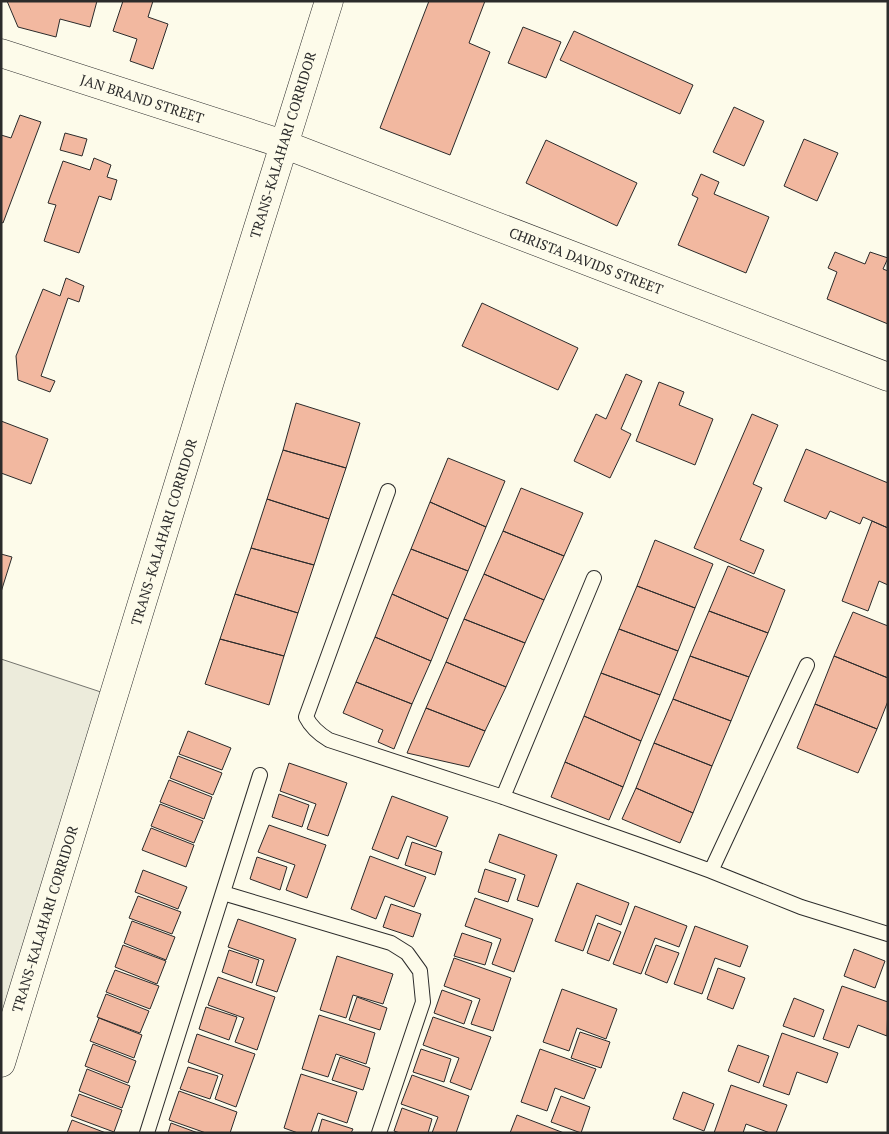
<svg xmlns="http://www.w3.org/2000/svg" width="889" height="1134" font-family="'PT Serif',serif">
	<rect width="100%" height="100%" fill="#fdfbea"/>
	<path fill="#ecebdb" stroke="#74746e" d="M1,659l112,37 -112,342z"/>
	<path fill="#f2b8a0" stroke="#2b2b2b" d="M7,1h90l-7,26 -30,-8 -4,18 -38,-10z
		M123,1h30l-5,16 20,7 -15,45 -23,-8 7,-22 -24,-8z
		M429,1h56l-16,42 21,9 -40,103 -70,-27z
		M523,27l38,15 -15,36 -38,-15z
		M574,31l119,54 -13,29 -120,-54z
		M734,107l30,14 -20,45 -31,-14z
		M20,115l21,7 -38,101 -2,-1v-87l10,3z
		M65,133l22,6 -5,17 -22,-6z
		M804,139l34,14 -21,48 -33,-15z
		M546,140l91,43 -20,43 -91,-43z
		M94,158l17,7 -4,12 10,3 -6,20 -12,-4 -20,57 -35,-12 12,-36 -8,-2 15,-42 27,9z
		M701,174l18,8 -5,12 55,23 -23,56 -68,-28 20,-47 -6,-3z
		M835,252l30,12 5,-12 18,6 -5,11 5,2v53l-61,-25 10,-27 -9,-4z
		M66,278l18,8 -5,16 -11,-4 -27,78 14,5 -5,11 -32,-12 -2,-24 27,-67 17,7z
		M482,303l96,45 -20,42 -96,-44z
		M626,374l16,7 -21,48 10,5 -21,44 -36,-17 22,-47 10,5z
		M659,382l25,10 -5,13 34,14 -18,46 -59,-24z
		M296,403l64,20 -14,45 -63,-18z
		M752,414l26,11 -25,59 9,4 -22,52 24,10 -10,24 -60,-26z
		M1,421l47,18 -17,45 -30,-11z
		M806,449l82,34v45l-25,-11 -3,7 -30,-13 -4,8 -42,-18z
		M283,450l63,18 -17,51 -62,-20z
		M448,458l57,23 -19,46 -56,-25z
		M521,488l62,25 -19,43 -61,-25z
		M267,499l62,20 -15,46 -63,-17z
		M430,502l56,25 -18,44 -57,-22z
		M872,521l16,7v57l-9,-4 -11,30 -26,-10z
		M503,531l61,25 -20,44 -60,-26z
		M655,540l58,24 -18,44 -58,-22z
		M251,548l63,17 -16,48 -63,-19z
		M411,549l57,22 -20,48 -56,-25z
		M1,554l11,3 -11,35z
		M728,566l57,24 -17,43 -59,-22z
		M484,574l60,26 -19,43 -61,-24z
		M637,586l58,22 -17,43 -59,-22z
		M235,594l63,19 -14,43 -64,-17z
		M392,594l56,25 -17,42 -56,-24z
		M709,611l59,22 -19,44 -59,-21z
		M853,612l35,14v52l-54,-22z
		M464,619l61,24 -19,44 -60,-25z
		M619,629l59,22 -18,44 -59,-22z
		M375,637l56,24 -19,43 -56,-22z
		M220,639l64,17 -15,49 -64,-21z
		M690,656l59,21 -18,44 -58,-22z
		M834,656l54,22v23l-11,28 -62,-25z
		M446,662l60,25 -21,44 -59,-23z
		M601,673l59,22 -19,46 -57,-25z
		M356,682l56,22 -18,45 -16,-7 5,-12 -40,-17z
		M673,699l58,22 -19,45 -58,-23z
		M815,704l62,25 -19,44 -61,-25z
		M426,708l59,23 -16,36 -62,-14z
		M584,716l57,25 -18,46 -58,-25z
		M188,731l43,17 -9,22 -43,-16z
		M654,743l58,23 -19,47 -57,-25z
		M178,756l44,17 -9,22 -43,-17z
		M565,762l58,25 -14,33 -58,-23z
		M289,763l58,20 -19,53 -21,-7 9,-25 -36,-13z
		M169,780l43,17 -8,22 -44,-17z
		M636,788l57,25 -13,30 -58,-24z
		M279,794l30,11 -7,22 -30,-10z
		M392,796l56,21 -12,30 -29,-11 -9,23 -26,-10z
		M160,804l43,17 -9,22 -43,-17z
		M269,825l57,20 -19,53 -21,-8 9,-25 -37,-13z
		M151,828l43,17 -8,22 -44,-17z
		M499,834l58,21 -19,52 -21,-7 8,-25 -36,-13z
		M412,842l30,10 -7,23 -30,-10z
		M370,856l56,21 -12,30 -29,-11 -9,23 -25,-10z
		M257,857l30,10 -7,23 -30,-11z
		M485,869l31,10 -8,23 -30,-10z
		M143,870l44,17 -9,22 -43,-17z
		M577,883l52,20 -8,22 -25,-10 -13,36 -28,-10z
		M138,896l43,16 -9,22 -43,-16z
		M475,898l58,21 -19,53 -22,-8 9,-25 -36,-13z
		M391,904l30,10 -8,23 -30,-10z
		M635,906l52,20 -8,21 -24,-9 -14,36 -28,-10z
		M238,919l58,20 -19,53 -21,-7 8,-25 -36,-13z
		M132,921l43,16 -9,23 -42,-17z
		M598,923l23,9 -12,29 -22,-8z
		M695,926l53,20 -8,21 -25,-9 -13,36 -28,-10z
		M462,933l30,10 -7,22 -31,-9z
		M123,945l43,16 -9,23 -42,-17z
		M656,945l23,8 -12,30 -22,-9z
		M854,949l31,12 -10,27 -31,-12z
		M229,950l30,10 -7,23 -30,-11z
		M337,956l56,18 -10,30 -30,-9 -7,23 -26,-8z
		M454,958l57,20 -18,53 -22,-7 9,-25 -36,-13z
		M718,968l27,10 -12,31 -26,-10z
		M115,970l44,16 -9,23 -44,-17z
		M218,977l57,20 -18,53 -22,-8 9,-24 -36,-13z
		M842,986l46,16 -1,34 -29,-11 -9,23 -26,-9z
		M562,989l55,20 -11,30 -29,-11 -8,23 -26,-9z
		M442,990l30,11 -8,23 -30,-11z
		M106,994l43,17 -9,22 -43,-16z
		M357,997l30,11 -7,22 -31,-10z
		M794,998l30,12 -10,27 -31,-11z
		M206,1007l31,10 -8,23 -30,-11z
		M319,1015l56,18 -9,31 -30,-10 -8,23 -26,-8z
		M433,1017l58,20 -20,53 -21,-8 9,-24 -36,-13z
		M99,1018l43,17 -8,23 -44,-17z
		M580,1032l30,10 -9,26 -30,-10z
		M782,1033l56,20 -11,30 -30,-11 -8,23 -26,-9z
		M197,1034l58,20 -19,53 -21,-8 8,-24 -35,-13z
		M93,1044l43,17 -8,22 -43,-17z
		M738,1045l31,11 -10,27 -31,-12z
		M421,1049l30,10 -7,23 -31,-10z
		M540,1049l56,20 -12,30 -29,-11 -8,23 -26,-9z
		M340,1057l30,11 -7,22 -31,-10z
		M188,1067l30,9 -8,23 -30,-10z
		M87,1069l43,17 -8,22 -43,-17z
		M301,1074l56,18 -10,31 -29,-10 -7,20h-13l-14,-5z
		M412,1075l57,21 -13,37h-24l6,-16 -37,-13z
		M731,1085l56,20 -11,28h-6l-24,-9 -3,9h-29z
		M179,1091l58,21 -7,21h-24l-37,-13z
		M683,1092l31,12 -10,27 -31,-12z
		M79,1094l43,16 -8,22 -43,-16z
		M561,1096l29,11 -9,26 -30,-11z
		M402,1108l30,11 -4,14h-28l-6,-2z
		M517,1115l47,18h-54z
		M322,1119l31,10 -2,4h-33z
		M72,1120l34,13h-39z
		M171,1123l27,10h-30z"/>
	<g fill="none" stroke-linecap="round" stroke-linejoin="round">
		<defs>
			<path id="lane" d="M388,491l-82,226c5,10 13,17 23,23l174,57 142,50 66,24 90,36 87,27
				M503,797l91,-219
				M711,871l96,-206
				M223,893l168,50 16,10 13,18 3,31 -44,131
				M147,1133l113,-358"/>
			<path id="street" d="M1,53l282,91 605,233"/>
			<path id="highway" d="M1,1063l209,-682 119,-380"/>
		</defs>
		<use href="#lane" stroke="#2b2b2b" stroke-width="16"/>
		<use href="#street" stroke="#2b2b2b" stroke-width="29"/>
		<use href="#highway" stroke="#2b2b2b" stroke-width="29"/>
		<use href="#lane" stroke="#fdfbea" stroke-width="14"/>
		<use href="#street" stroke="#fdfbea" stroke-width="28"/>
		<use href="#highway" stroke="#fdfbea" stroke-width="28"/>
	</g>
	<g text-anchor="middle" stroke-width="4" stroke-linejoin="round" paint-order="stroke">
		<g font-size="14" fill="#2b2b2b" stroke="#fdfbea">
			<text transform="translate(142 99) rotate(18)" y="5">JAN BRAND STREET</text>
			<text transform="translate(283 145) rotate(-73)" y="5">TRANS-KALAHARI CORRIDOR</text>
			<text transform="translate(586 261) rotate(21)" y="5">CHRISTA DAVIDS STREET</text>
			<text transform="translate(164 532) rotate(-73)" y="5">TRANS-KALAHARI CORRIDOR</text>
			<text transform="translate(45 919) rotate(-73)" y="5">TRANS-KALAHARI CORRIDOR</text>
		</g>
	</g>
	<rect width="889" height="1134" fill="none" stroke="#2b2b2b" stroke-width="5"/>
</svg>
